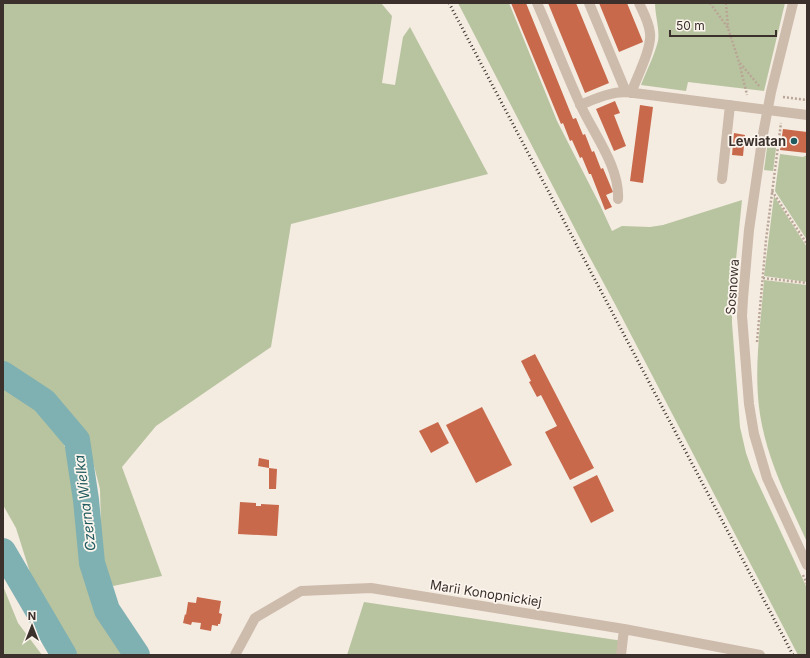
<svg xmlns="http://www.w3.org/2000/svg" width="810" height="658" font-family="Inter,sans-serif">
	<rect width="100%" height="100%" fill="#f4ebe1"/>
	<path fill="#b8c4a0" d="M3,3h378l11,13 -10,67 13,2 8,-48 7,-10 78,147 -197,50 -20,123 -115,79 -34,41 40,109 -49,10 -11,-21 -2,-76 -14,-54 -28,-33 -22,-19 -33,-17z
		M458,3h51l48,118 43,84 12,26 10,-5 28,1 13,-2 79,-25 -10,99v24l8,104 6,26 6,17 55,118v67h-9l-182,-349 -28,-52z
		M655,3h130l-21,88 -76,-9 -2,9 -45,-6c5,-13 14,-31 17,-44 2,-11 -3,-26 -3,-38z
		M768,140l9,1 -4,30 -9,-1z
		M780,154l23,3 4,-2v85l-32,-49z
		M774,196l33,51v35l-43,-6z
		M764,280l43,5v257c-20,-44 -42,-86 -48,-135 -5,-42 2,-85 5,-127z
		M3,386l15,6 24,18 17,22 11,28 13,110 17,47 26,38h-50l-17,-27 -26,-46 -17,-54 -13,-23z
		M3,586l15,37 24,32h-39z
		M364,602l259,39 -1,14h-275z"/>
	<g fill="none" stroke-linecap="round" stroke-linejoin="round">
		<path stroke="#7fb0b2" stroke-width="26" d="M3,374l41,27 33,39 9,60 6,63 15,47 30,45
			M3,551l61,104"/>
	</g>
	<path fill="#c8694b" d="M511,3h15l47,116 3,-1 7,17 2,-1 7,18 2,-1 7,18 2,-1 10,24 -7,3 6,12 -7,3 -14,-36h-2l-7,-17 -2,1 -8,-18 -2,1 -7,-18 -2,1z
		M548,3h28l33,80 -24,10z
		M599,3h28l16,39 -24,10z
		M615,101l5,12 -6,2 12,31 -12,5 -18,-42z
		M640,105l13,2 -10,76 -13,-2z
		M783,129l24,3v21l-27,-3z
		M734,133l11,2 -2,21 -11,-1z
		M535,354l59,114 -24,12 -25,-48 12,-6 -16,-31 -4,2 -8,-15 2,-1 -10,-20z
		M482,407l30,58 -36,18 -30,-58z
		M438,422l11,21 -18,10 -12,-22z
		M259,458l10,2v8l-11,-2z
		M269,468l8,1 -1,20h-7z
		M597,475l17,36 -23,12 -18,-36z
		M240,502l16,1v3h5v-2l18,1 -2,31 -39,-2z
		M197,597l24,4 -2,12 3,1 -2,10h-2v2l-6,-1 -1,6 -11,-2 1,-6 -9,-1 -1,3 -8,-2 2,-9 1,1 2,-13 8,1z"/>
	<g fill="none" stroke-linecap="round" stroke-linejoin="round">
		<path stroke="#b9a596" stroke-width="2.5" stroke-dasharray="2 2" stroke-linecap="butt" d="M710,3l18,25 11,34 8,33
			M726,3l2,25
			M740,63l20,24
			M783,97l24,3
			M772,191l35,53
			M763,278l44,5
			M757,342l9,-102 15,-117
			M803,575l4,9"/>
		<path stroke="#cdbbac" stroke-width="10" d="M537,3c15,34 28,68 43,101 13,29 40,63 38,95
			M589,3l37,89
			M793,3l-22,89 -8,42 -14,96 -6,68 -1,18 7,88 5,30 13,44 40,87
			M631,93c6,-16 21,-45 19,-60 -1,-11 -7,-21 -11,-30
			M580,105c15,-6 29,-13 46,-13l181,23
			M722,179l8,-74
			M235,655l20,-37 46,-27 70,-3 253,41 136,26
			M621,655l3,-26"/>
		<path stroke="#3b302b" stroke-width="3" stroke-dasharray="1 3" stroke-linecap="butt" d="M449,3l344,652"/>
	</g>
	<circle fill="#1f5a5e" stroke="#fbf5ee" stroke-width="1.5" cx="794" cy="141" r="4"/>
	<g text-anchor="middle" stroke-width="3.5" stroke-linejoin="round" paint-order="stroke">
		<g font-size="13" font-weight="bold" fill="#3b302b" stroke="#fbf5ee" text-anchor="end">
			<text x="786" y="146">Lewiatan</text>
		</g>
		<g font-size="13" fill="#3b302b" stroke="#fbf5ee">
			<text transform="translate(732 287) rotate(-86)" y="5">Sosnowa</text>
			<text transform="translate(486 593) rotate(9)" y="5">Marii Konopnickiej</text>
		</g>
		<g font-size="14" font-style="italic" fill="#1f5a5e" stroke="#fbf5ee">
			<text transform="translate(85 503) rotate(-97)" y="5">Czerna Wielka</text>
		</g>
	</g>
	<rect width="810" height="658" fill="none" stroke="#3b302b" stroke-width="8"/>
	<g transform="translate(32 626)" stroke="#fbf5ee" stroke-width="3" paint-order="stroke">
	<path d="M0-3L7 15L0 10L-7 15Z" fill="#3b302b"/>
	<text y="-6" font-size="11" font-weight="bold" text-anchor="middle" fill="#3b302b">N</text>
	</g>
	<path d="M670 30v6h106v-6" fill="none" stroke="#3b302b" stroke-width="2"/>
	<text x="676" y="30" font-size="12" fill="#3b302b" stroke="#fbf5ee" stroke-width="3" paint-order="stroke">50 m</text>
</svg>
